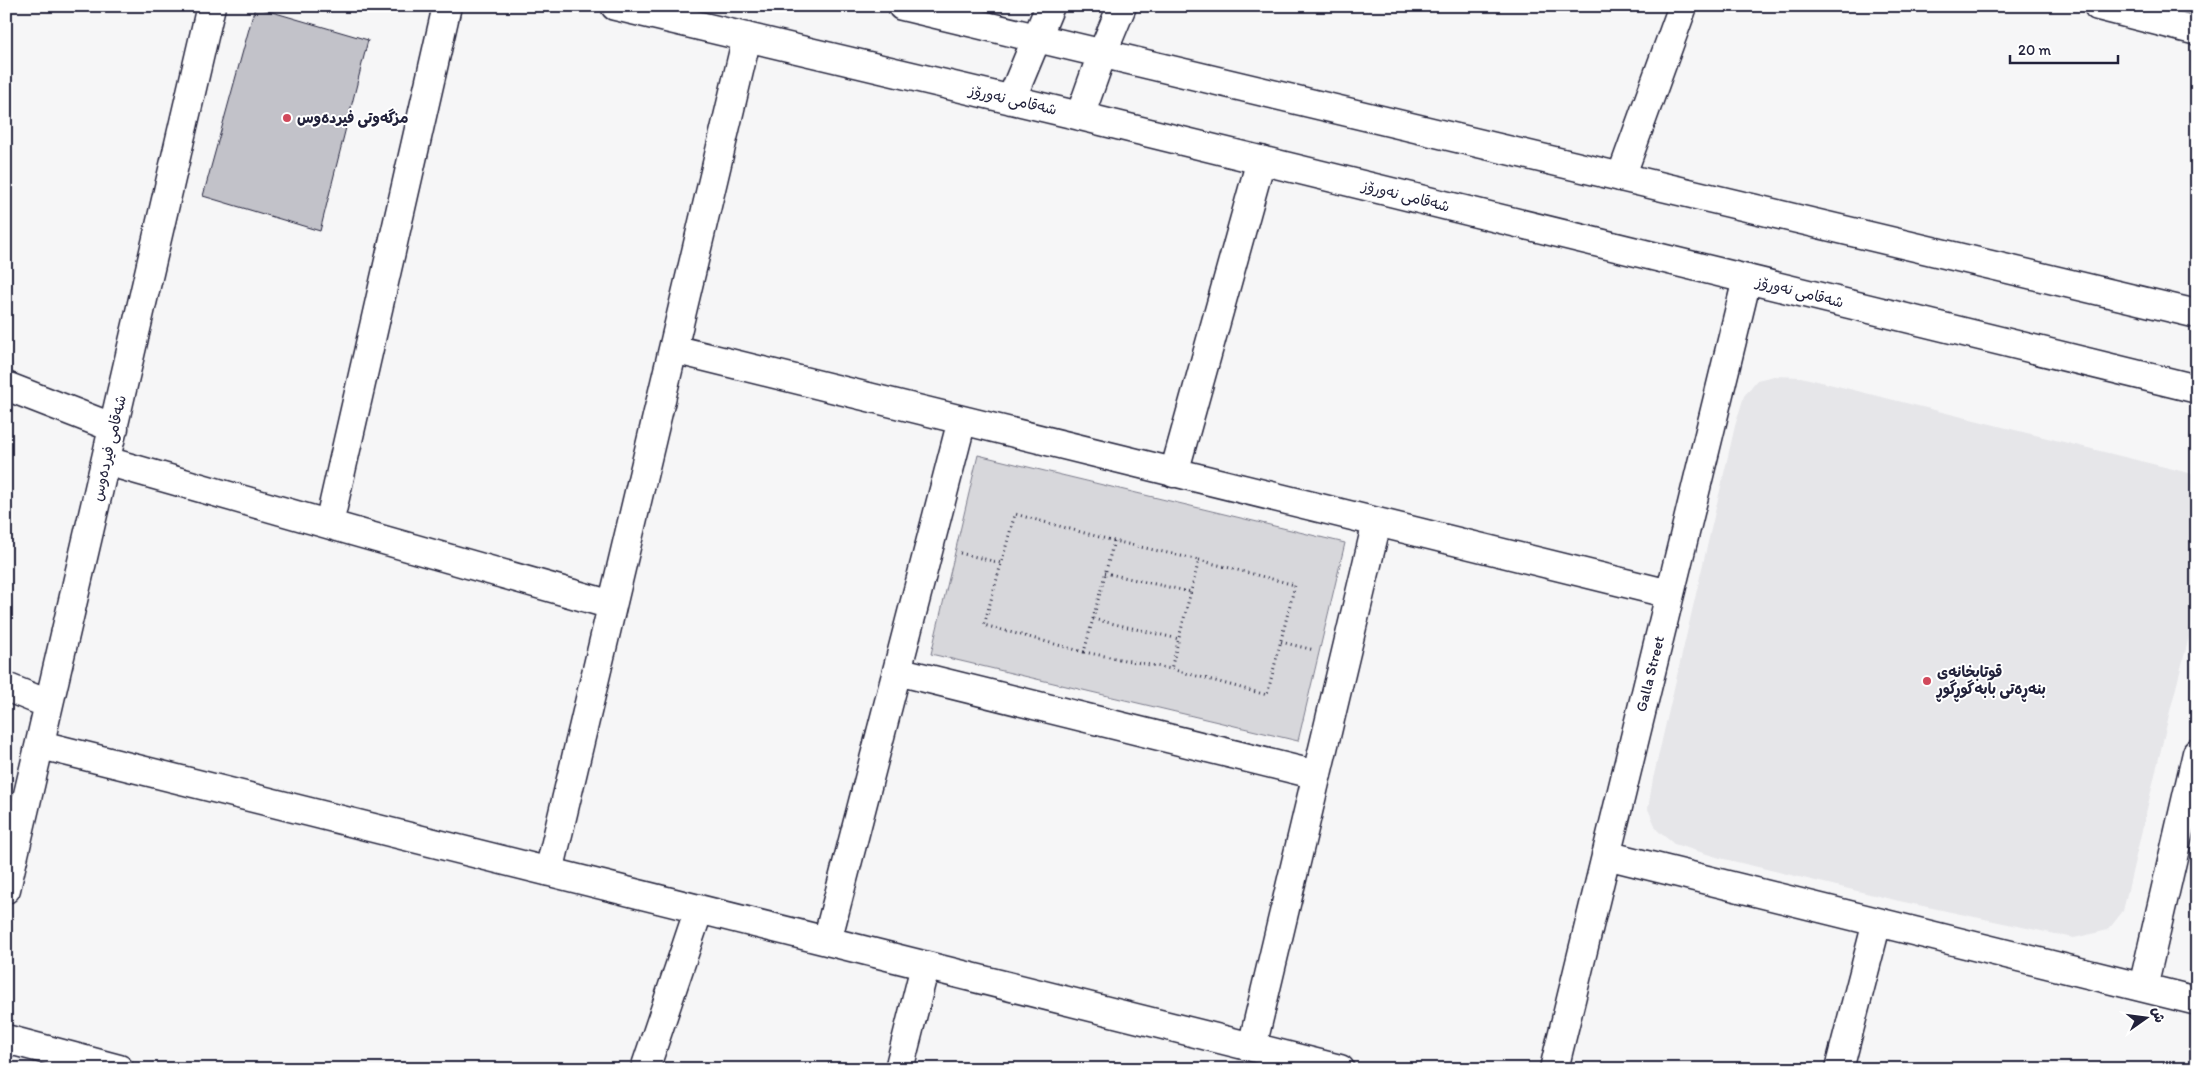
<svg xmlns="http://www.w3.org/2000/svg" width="2203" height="1075" font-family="Itim,'Playpen Sans Arabic',sans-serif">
	<rect width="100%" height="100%" fill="#f6f6f7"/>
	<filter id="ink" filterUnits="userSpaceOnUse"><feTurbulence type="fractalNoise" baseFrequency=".02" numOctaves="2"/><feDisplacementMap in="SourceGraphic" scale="10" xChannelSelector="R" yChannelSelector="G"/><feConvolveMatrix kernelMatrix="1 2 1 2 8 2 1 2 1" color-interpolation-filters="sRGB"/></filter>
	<g filter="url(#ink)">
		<path fill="#e6e6e9" d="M958,6h47l-4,11z
			M1774,376l27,1 396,98v131l-27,105 -47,200 -15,19 -34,8 -175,-37 -179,-43 -46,-14 -17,-14 -9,-21 5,-30 82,-353 9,-30 13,-16z"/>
		<path fill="#d7d7db" stroke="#7c7c8b" d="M978,455l367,88 -47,198 -367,-87z"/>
		<path fill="#c2c2c9" stroke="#22223b" d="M255,7l113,33 -48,191 -117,-35z"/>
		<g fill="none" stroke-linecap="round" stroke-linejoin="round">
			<defs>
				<path id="street" d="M2098,6l99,25
					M1621,177l62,-171
					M673,349l997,245
					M6,386l108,42
					M106,461l506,144
					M1174,473l87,-313
					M329,524l118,-518
					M897,671l420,104
					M6,687l42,17
					M41,745l1299,324
					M1606,855l591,146
					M549,872l198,-835
					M6,889l205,-883
					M827,941l135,-521
					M2143,987l54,-234
					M6,1039l113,30
					M1252,1047l125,-525
					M645,1069l54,-160
					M899,1069l26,-103
					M1554,1069l193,-790
					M1839,1069l38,-147"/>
				<path id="secondary" d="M615,6l465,110 1117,273
					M902,6l1295,308
					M1011,100l39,-94
					M1080,116l22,-62 20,-48"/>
			</defs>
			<use href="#street" stroke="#22223b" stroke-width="31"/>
			<use href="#secondary" stroke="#22223b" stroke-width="31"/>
			<path stroke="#22223b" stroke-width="3" stroke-dasharray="1 4" stroke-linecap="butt" d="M1114,541l-30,111 -100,-27 31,-111 99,27 85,19
				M960,553l41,10
				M1199,560l96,25 -28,110 -96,-26z
				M1105,573l86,19
				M1093,619l86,20
				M1281,642l33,8
				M1084,652l87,17"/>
			<use href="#street" stroke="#fff" stroke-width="28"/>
			<use href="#secondary" stroke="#fff" stroke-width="28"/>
		</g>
	</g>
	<g fill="#d1495b" stroke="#fff" stroke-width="2">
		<circle cx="287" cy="118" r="5"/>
		<circle cx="1927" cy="681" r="5"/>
	</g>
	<g text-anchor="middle" stroke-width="4" stroke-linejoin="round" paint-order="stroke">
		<g font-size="15" fill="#22223b" stroke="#fff">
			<text transform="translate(1013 100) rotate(13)" y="5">شەقامی نەورۆز</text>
			<text transform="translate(1406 196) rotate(14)" y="5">شەقامی نەورۆز</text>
			<text transform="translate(1800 292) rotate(14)" y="5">شەقامی نەورۆز</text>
			<text transform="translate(109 448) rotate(-77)" y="5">شەقامی فیردەوس</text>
			<text transform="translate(1650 674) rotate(-76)" y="5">Galla Street</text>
		</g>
		<g font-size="15" font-weight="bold" fill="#22223b" stroke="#fff" text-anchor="start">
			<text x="297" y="123">مزگەوتی فیردەوس</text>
			<text x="1937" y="677">قوتابخانەی<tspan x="1937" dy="17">بنەڕەتی بابەگوڕگوڕ</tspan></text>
		</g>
	</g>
	<rect width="2203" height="1075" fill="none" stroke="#fff" stroke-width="25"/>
	<rect x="12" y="12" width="2178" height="1050" fill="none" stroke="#22223b" stroke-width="2" filter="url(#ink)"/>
	<g transform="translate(2146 1018) rotate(76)" stroke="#ffffff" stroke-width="4" paint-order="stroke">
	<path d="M0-4L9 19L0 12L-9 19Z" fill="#22223b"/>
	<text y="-8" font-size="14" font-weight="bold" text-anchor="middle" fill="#22223b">ش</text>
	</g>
	<path d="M2010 55v8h108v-8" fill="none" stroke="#22223b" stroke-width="2.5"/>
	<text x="2018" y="55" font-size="15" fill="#22223b" stroke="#ffffff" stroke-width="4" paint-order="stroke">20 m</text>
</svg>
